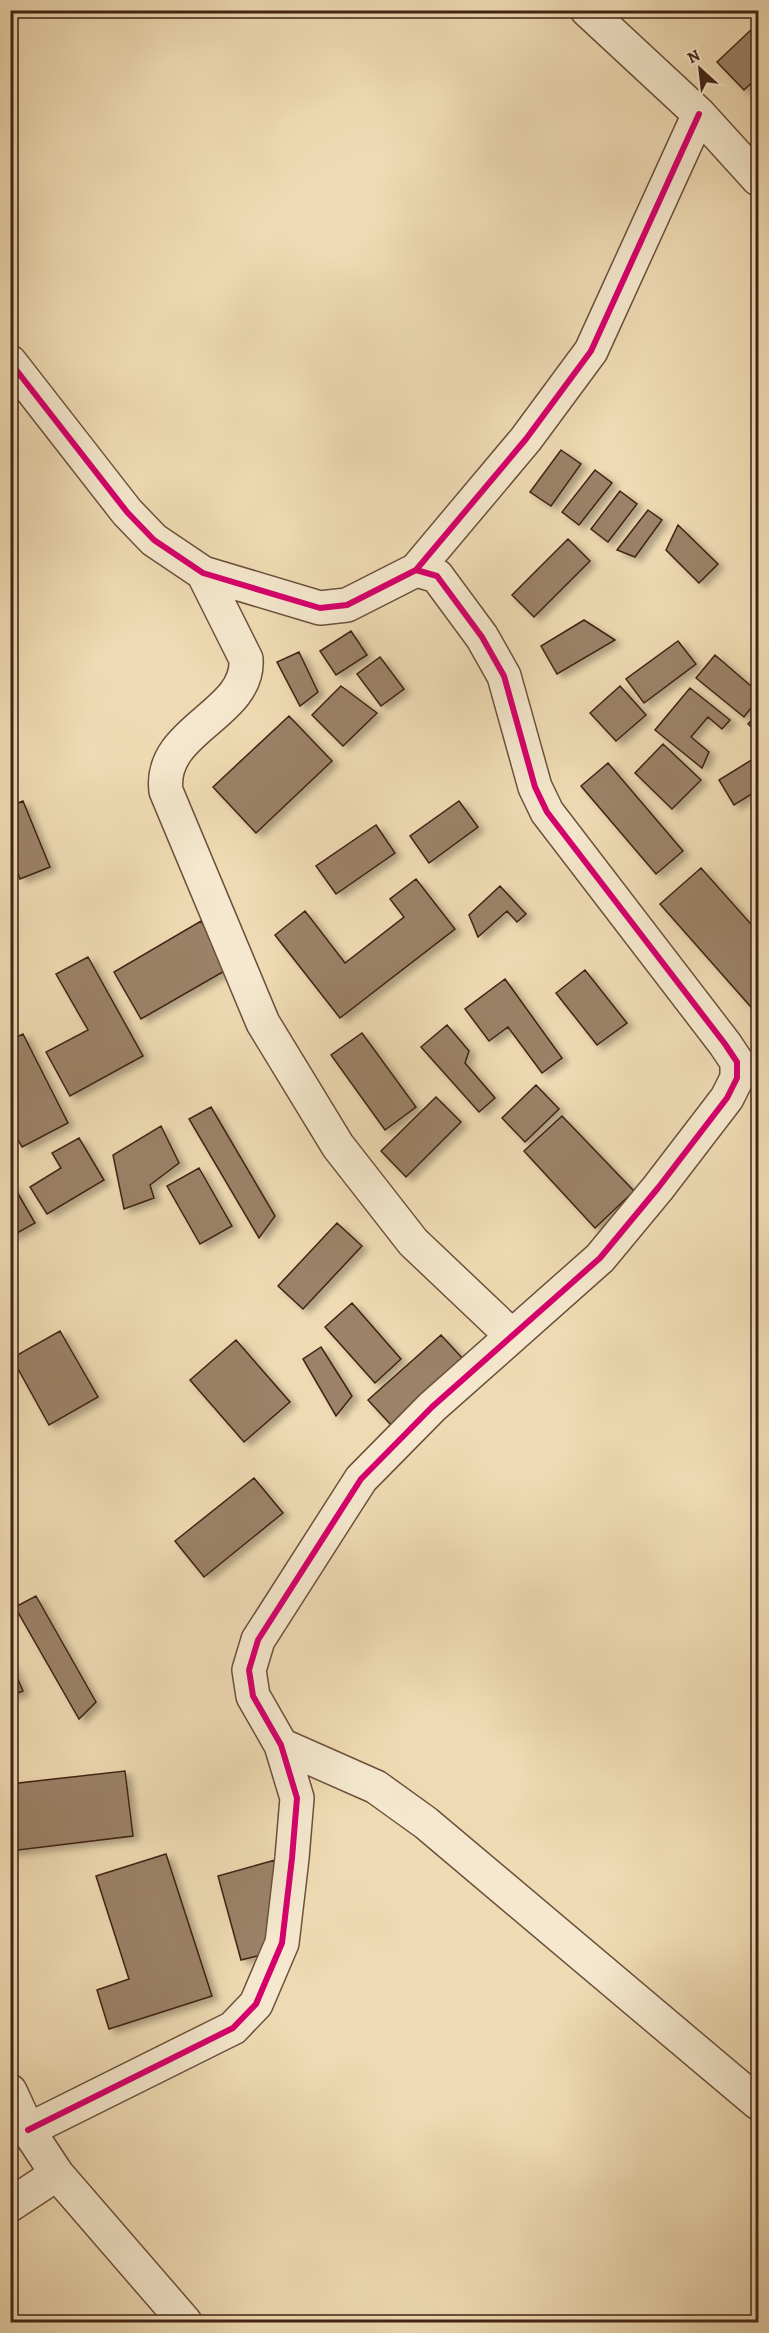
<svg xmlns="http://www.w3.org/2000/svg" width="769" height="2333" font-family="Alegreya,serif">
	<defs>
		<filter id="shadow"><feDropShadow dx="6" dy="4" stdDeviation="3" flood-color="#0004"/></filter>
	</defs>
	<rect width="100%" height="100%" fill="#efdbb3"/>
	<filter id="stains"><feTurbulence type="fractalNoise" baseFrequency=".00333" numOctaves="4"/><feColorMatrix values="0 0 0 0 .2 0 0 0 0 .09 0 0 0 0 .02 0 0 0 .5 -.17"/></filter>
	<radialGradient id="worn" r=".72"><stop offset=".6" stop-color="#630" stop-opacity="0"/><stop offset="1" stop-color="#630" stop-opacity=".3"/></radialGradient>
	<path fill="#9b8267" stroke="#412214" stroke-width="1.5" filter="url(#shadow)" d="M755,26l3,4v47l-14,13 -27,-28z
		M561,450l20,14 -30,42 -21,-14z
		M595,470l17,13 -33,42 -17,-13z
		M620,491l17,13 -29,38 -17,-13z
		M648,510l14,10 -27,37 -18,-7z
		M678,525l40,39 -19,19 -33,-33z
		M568,539l22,22 -56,56 -22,-22z
		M584,620l31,20 -58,34 -16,-28z
		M351,631l16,24 -31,20 -16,-24z
		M678,641l18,23 -52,39 -18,-24z
		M299,652l19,40 -18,14 -23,-44z
		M715,655l43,37v7l-14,18 -48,-39z
		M380,657l24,32 -23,17 -24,-32z
		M341,686l36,27 -34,33 -31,-31z
		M620,686l26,29 -30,26 -26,-28z
		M690,688l40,32 -8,9 -14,-12 -17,20 18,15 -7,16 -47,-38z
		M758,713v20l-10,-9z
		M289,716l43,45 -76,72 -43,-46z
		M663,744l38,36 -29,29 -37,-36z
		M753,759l5,10v21l-24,15 -15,-25z
		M608,763l75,88 -27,23 -75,-88z
		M23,801l27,66 -30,12 -10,-25v-48z
		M459,801l19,26 -49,36 -19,-27z
		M376,825l19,28 -59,41 -20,-28z
		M701,868l57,64v83l-98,-111z
		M416,879l39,50 -115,89 -65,-83 30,-24 40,52 59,-46 -14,-18z
		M500,886l26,28 -9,8 -10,-11 -29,26 -9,-22z
		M201,921l27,48 -87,50 -27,-47z
		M88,957l55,99 -73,40 -24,-44 42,-22 -32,-56z
		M585,970l42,53 -30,22 -41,-52z
		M505,979l57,79 -20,15 -34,-46 -19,14 -24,-32z
		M447,1025l22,26 -4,12 30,35 -16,14 -58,-65z
		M362,1033l54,74 -31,23 -54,-75z
		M23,1034l45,89 -46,24 -12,-22v-85z
		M536,1085l23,24 -34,33 -23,-24z
		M436,1097l25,25 -55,55 -25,-26z
		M211,1107l64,109 -16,22 -70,-119z
		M562,1116l72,75 -39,37 -71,-77z
		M161,1126l18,37 -29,22 4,13 -30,11 -11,-54z
		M79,1138l25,42 -57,34 -17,-27 31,-19 -9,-15z
		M199,1168l33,58 -32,18 -33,-58z
		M13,1185l22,38 -25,14v-51z
		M337,1223l25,23 -59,63 -25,-23z
		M352,1303l49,56 -26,24 -50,-56z
		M60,1331l38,66 -49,28 -37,-67z
		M441,1335l24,26 -73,65 -24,-26z
		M236,1340l54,62 -46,40 -54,-62z
		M321,1347l31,49 -16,20 -33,-57z
		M254,1478l29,35 -79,64 -29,-36z
		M36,1596l60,106 -17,17 -64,-112z
		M10,1661l13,30 -13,5z
		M125,1771l8,65 -123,15v-67z
		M166,1854l46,142 -103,33 -12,-39 32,-11 -33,-103z
		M275,1860l-10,94 -24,6 -23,-84z"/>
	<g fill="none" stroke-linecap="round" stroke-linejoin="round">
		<defs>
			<path id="street" d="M587,10l112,104 59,65
				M10,362l117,150 27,28 49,33 117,35 27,-3 69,-35 110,-131 65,-88 108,-237
				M203,573l43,86c4,56 -88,70 -80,132l97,232 75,123 75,96 99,94
				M281,1745l95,42 50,36 332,280
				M10,2091l18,39 29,44 128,148
				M28,2130l205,-102 23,-24 26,-61 10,-85 5,-60 -16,-53 -28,-49 -4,-26 9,-30 103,-161 71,-72 168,-149 58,-70 69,-90 10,-20v-16l-12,-18 -178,-232 -12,-25 -31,-111 -22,-39 -45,-61 -21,-6
				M10,2205l47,-31"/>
		</defs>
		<use href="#street" stroke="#6c503c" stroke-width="36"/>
		<use href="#street" stroke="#f5e8ce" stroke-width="33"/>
		<defs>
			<path id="cycleway" d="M10,362l117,150 27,28 49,33 117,35 27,-3 69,-35 110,-131 65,-88 108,-237
				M28,2130l205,-102 23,-24 26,-61 10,-85 5,-60 -16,-53 -28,-49 -4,-26 9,-30 103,-161 71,-72 168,-149 58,-70 69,-90 10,-20v-16l-12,-18 -178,-232 -12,-25 -31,-111 -22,-39 -45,-61 -21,-6"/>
		</defs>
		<use href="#cycleway" stroke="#f5e8ce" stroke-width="10"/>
		<use href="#cycleway" stroke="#d6006c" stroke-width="6"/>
	</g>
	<rect width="769" height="2333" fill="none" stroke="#efdbb3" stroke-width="36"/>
	<rect x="12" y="12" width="745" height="2309" fill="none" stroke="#412214" stroke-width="3"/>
	<rect x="18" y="18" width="733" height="2297" fill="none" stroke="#412214" stroke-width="1.5"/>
	<g transform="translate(700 69) rotate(333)" stroke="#f5e8ce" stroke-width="4.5" paint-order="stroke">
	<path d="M0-4.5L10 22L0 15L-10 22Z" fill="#412214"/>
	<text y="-9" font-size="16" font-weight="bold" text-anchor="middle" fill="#412214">N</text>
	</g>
	<rect width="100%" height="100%" filter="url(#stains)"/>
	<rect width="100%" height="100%" fill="url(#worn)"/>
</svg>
